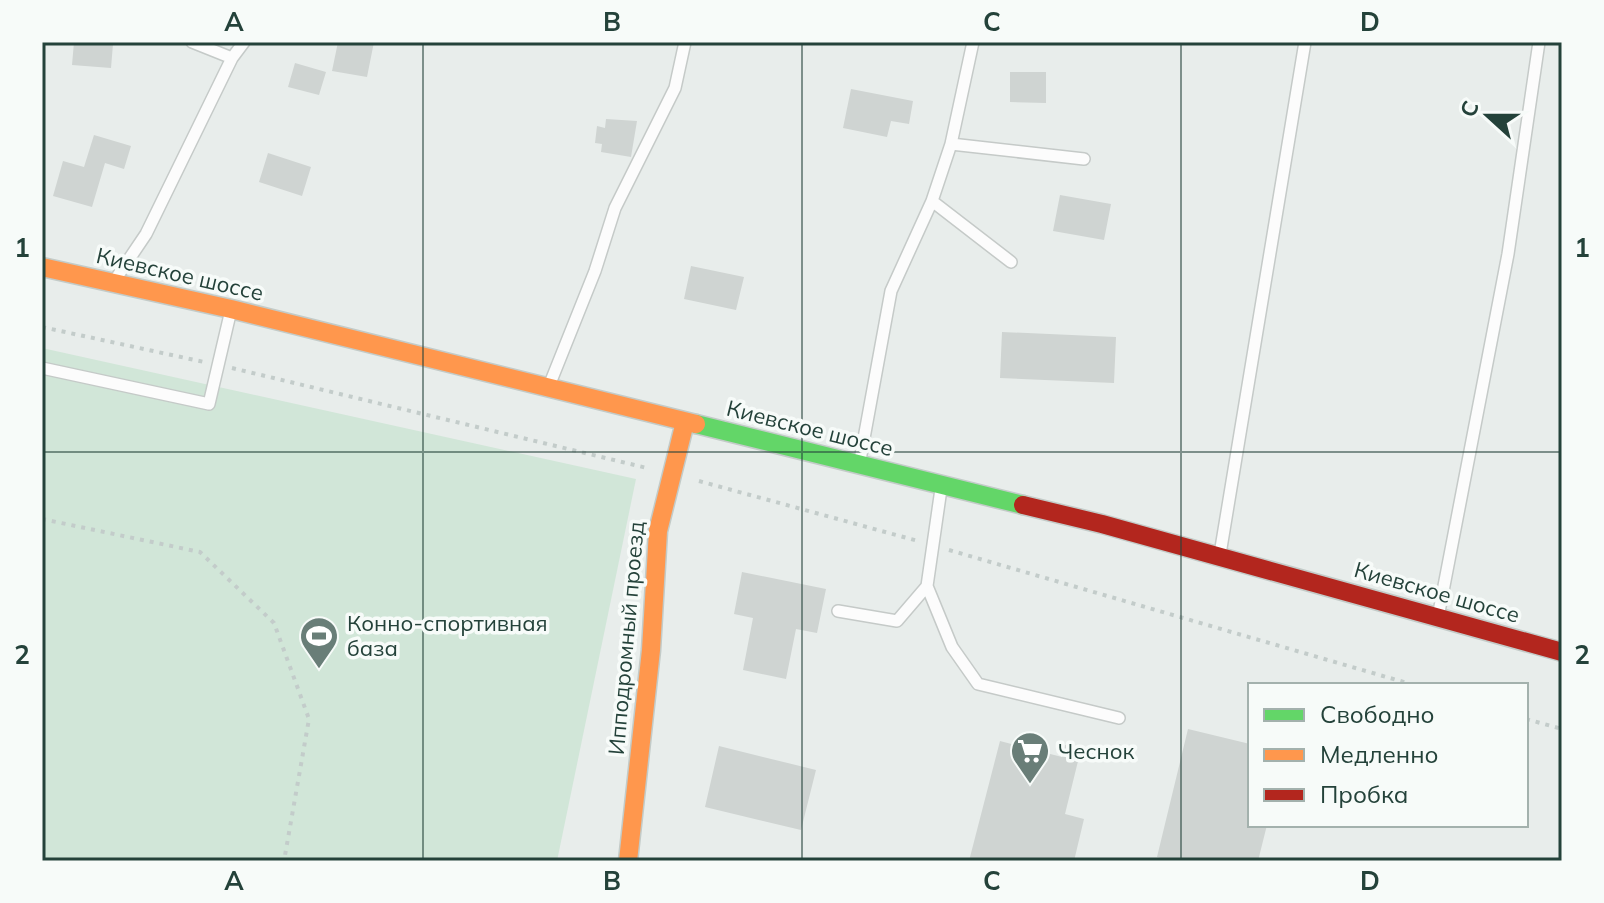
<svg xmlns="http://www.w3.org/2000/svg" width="1604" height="903" font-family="Mulish,sans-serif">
	<rect width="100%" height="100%" fill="#e8edeb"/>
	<path fill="#d1e6d8" d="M42,348l594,131 -79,382h-515z"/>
	<path fill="#cfd4d2" d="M74,42l39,2 -2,24 -39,-3z
		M338,42h36l-7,35 -35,-6z
		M295,63l31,9 -7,23 -31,-8z
		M1010,72h36v31l-36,-1z
		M851,89l62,12 -4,23 -18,-3 -4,16 -44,-9z
		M606,119l31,2 -6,36 -30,-5 1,-8 -7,-1 2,-17 8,2z
		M94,135l37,11 -7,23 -19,-6 -13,44 -39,-11 10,-35 21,6z
		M268,153l43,14 -9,29 -43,-14z
		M1060,195l51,9 -7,36 -51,-9z
		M691,266l53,11 -8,33 -52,-11z
		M1002,332l114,5 -2,46 -114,-5z
		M742,572l84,17 -9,44 -21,-4 -10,50 -43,-9 10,-52 -19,-4z
		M1188,729l62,15v81h17l-9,36h-87l-14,-4z
		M1000,741l62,16 3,-12 16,4 -16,65 19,5 -10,42h-105z
		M719,746l97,24 -15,60 -96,-23z"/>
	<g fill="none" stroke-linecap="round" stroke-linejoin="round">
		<defs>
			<path id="lane" d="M192,42l40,16
				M951,144l133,15
				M932,201l79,61
				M115,280l31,-46 86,-176 12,-16
				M42,368l167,36 22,-94
				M549,386l46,-115 20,-63 60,-120 10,-46
				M860,460l31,-169 41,-90 19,-57 22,-102
				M941,489l-14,97 25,61 26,37 141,34
				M1220,554l85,-512
				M838,611l59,10 30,-35
				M1438,617l70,-363 31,-212"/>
			<path id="fast" d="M696,424l327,81"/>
			<path id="slow" d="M42,267l189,42 465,115
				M628,861l23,-211 7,-119 27,-109"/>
			<path id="jam" d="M1023,505l79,19 460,128"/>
		</defs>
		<use href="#lane" stroke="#c5cac8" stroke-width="14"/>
		<use href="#fast" stroke="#c3cbc8" stroke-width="21"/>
		<use href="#slow" stroke="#c3cbc8" stroke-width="21"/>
		<use href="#jam" stroke="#c3cbc8" stroke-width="21"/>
		<path stroke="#c3ccca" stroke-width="4" stroke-dasharray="4 6" stroke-linecap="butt" d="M42,327l162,35
			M232,368l415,100
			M699,481l219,60
			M42,519l158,33 74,71 35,96 -25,142
			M949,550l465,135
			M1526,719l36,10"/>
		<use href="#lane" stroke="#fcfcfc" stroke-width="11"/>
		<use href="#fast" stroke="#63d668" stroke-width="18"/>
		<use href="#slow" stroke="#ff974d" stroke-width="18"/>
		<use href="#jam" stroke="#b3261e" stroke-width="18"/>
	</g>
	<path fill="none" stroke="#24423a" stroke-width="2" stroke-opacity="0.55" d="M423,42v819M802,42v819M1181,42v819M42,452h1520"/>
	<defs>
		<symbol id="stadium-pin" viewBox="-11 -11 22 30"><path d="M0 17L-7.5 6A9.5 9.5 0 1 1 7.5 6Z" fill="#697e78" stroke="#f7fbf9"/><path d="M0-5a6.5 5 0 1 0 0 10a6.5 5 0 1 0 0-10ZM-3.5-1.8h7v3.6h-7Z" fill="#fff"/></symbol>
		<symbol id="supermarket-pin" viewBox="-11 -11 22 30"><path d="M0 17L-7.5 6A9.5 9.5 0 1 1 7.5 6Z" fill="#697e78" stroke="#f7fbf9"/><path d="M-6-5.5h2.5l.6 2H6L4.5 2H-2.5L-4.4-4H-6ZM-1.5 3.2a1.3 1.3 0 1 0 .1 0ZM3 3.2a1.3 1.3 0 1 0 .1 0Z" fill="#fff"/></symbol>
	</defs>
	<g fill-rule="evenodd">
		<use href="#stadium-pin" x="297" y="614" width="44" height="60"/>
		<use href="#supermarket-pin" x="1008" y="729" width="44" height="60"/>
	</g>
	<g text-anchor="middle" stroke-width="7" stroke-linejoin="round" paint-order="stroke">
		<g font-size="22" fill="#24423a" stroke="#f7fbf9">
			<text transform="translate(180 274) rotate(13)" y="8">Киевское шоссе</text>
			<text transform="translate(810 428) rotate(14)" y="8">Киевское шоссе</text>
			<text transform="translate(1437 592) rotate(16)" y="8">Киевское шоссе</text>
			<text transform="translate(626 638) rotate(-85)" y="8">Ипподромный проезд</text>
		</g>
		<g font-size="22" fill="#24423a" stroke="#f7fbf9" text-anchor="start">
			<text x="347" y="631">Конно-спортивная<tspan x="347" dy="25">база</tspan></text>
			<text x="1058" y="759">Чеснок</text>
		</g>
	</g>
	<rect width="1604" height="903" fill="none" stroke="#f7fbf9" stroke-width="88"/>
	<rect x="1248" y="683" width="280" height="144" fill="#f7fbf9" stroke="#a3b1ad" stroke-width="2"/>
	<rect x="1264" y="709" width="40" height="12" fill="#63d668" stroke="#a3b1ad" stroke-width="2"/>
	<text x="1320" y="723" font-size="24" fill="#24423a">Свободно</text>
	<rect x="1264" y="749" width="40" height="12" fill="#ff974d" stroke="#a3b1ad" stroke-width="2"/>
	<text x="1320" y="763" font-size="24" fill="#24423a">Медленно</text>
	<rect x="1264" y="789" width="40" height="12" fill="#b3261e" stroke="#a3b1ad" stroke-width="2"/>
	<text x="1320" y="803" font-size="24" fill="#24423a">Пробка</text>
	<g transform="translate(1488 116) rotate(291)" stroke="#f7fbf9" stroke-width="6" paint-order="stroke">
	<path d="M0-6L14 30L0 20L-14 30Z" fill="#24423a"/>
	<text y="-12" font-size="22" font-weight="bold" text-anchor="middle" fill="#24423a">С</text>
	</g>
	<rect x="44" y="44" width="1516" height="815" fill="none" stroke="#24423a" stroke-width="3"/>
	<g font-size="26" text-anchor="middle" font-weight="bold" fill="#24423a">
		<text x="234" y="31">A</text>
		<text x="612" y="31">B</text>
		<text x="992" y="31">C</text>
		<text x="1370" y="31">D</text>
		<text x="22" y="257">1</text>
		<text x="1582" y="257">1</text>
		<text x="22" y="664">2</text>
		<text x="1582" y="664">2</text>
		<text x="234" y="890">A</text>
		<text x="612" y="890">B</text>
		<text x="992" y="890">C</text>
		<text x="1370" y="890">D</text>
	</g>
</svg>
